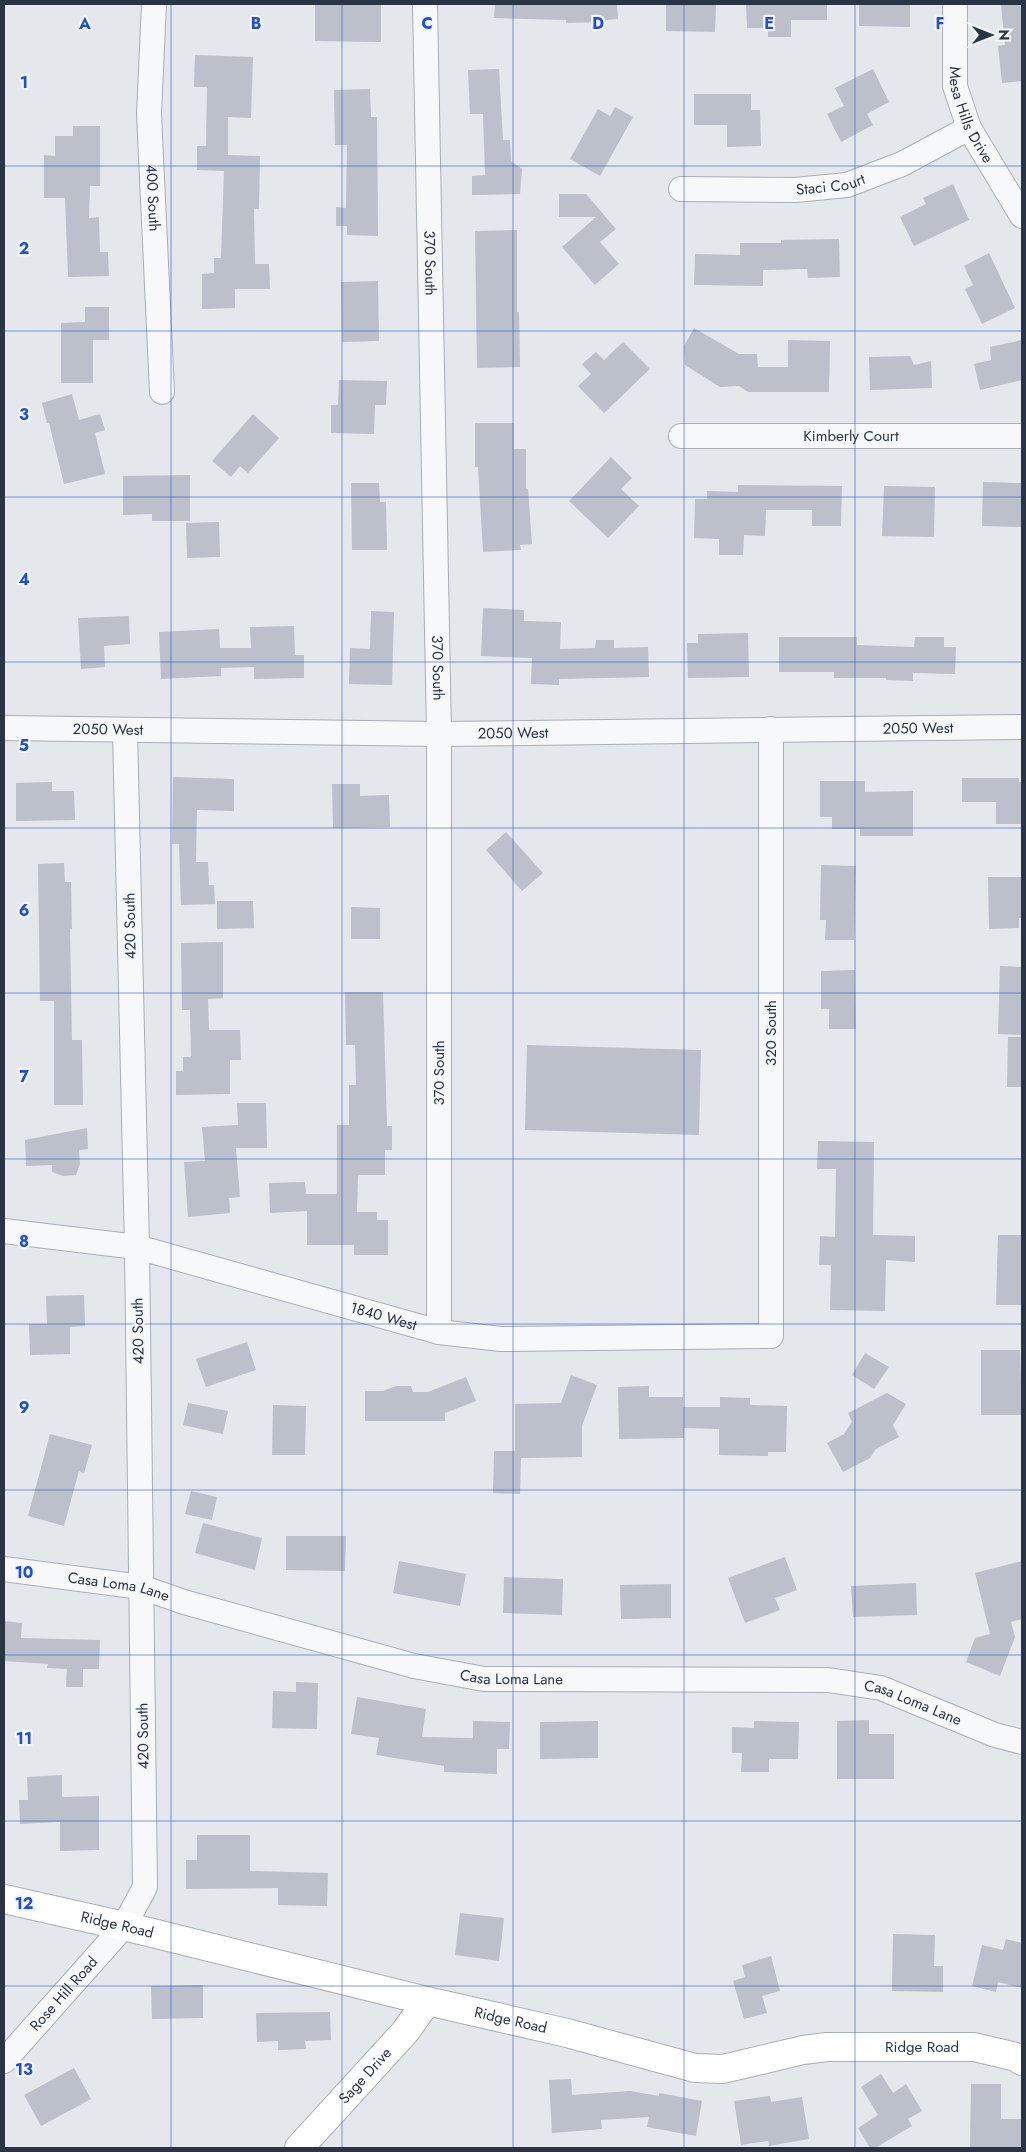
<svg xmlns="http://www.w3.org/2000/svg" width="1026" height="2152" font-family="Jost,sans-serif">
	<rect width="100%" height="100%" fill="#e4e7ec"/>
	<path fill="#bbc0ca" d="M315,4h66v38l-66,-1z
		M495,4h122l1,15 -12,1v2l-40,1v-3l-72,-2z
		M666,4h50l-1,28 -49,-1z
		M746,4h81v16h-36v17h-23v-9h-21z
		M859,4h51v23l-51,-1z
		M1001,4h21v77l-20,2 -4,-37 7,-1z
		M195,55l58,2 -2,61 -23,-1v38l32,1 -1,53h-5l1,55h14l1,25h-35v19l-33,1v-35l12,-1v-15h7l3,-87 -27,-1v-24h9l1,-59h-13z
		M499,69l4,71h7l1,21 11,8 -2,25 -48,1v-19l13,-1 -2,-61h-13l-2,-44z
		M873,69l16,33 -22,12 6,11 -32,17 -14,-28 17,-8 -9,-18z
		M370,89l1,28h6l1,119 -31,-1v-9h-11v-19l10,1 1,-63h-12l-1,-55z
		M694,94h57v16h9l1,36 -34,1v-22h-33z
		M615,107l18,10 -33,59 -30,-17 28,-50 12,7z
		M73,126h27v60h-10l-1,32 10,-1 1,35h8l1,24 -41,1 -3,-79h-21v-43l11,1v-20h18z
		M953,184l16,36 -55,26 -14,-29 26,-13 -3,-6z
		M559,194h27l30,35 -16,13 19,22 -24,21 -33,-38 34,-30h-37z
		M517,230v82h2l1,55 -43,1 -2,-137z
		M839,239l1,38 -32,1 -1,-9 -44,1v16l-69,-1 1,-31 45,1v-12h41v-3z
		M989,253l26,55 -33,16 -17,-35 8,-4 -9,-19z
		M378,281l1,60 -37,1 -1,-60z
		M85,307h24v33h-16v43h-32v-60l24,-1z
		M694,328l45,26h18l1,13h30v-27l42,1 -1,51h-81l-9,-6 -19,1 -35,-22 -1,-19z
		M1022,340v40l-42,10 -6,-26 17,-4 -1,-13z
		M623,342l27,27 -46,44 -26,-27 13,-12 -9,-10 14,-12 8,8z
		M910,356l4,9 17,-4 1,27 -62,2 -1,-33z
		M339,380l48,1 -1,24h-11l-1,29 -43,-1v-28h7z
		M72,394l7,26 21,-6 5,16 -10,3 10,41 -41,10 -15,-61h-2l-5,-20z
		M253,414l26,24 -31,35 -8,-7 -9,11 -19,-16z
		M475,423h39v26h12v40h2l4,55 -12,1 1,5 -38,2 -5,-85h-3z
		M611,457l21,21 -11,11 18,17 -31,32 -39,-37z
		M190,475v46h-38v-7l-29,1v-39z
		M983,482l39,1v44l-40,-1z
		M351,483h28l1,19h6l1,48h-35z
		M738,485l104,1 -1,40h-29v-16h-46l-1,26 -21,-1 -1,20h-24v-16l-25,-1 1,-39h12v-8l31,1z
		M884,486l51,1 -1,50 -52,-1z
		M219,522l1,35 -33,1 -1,-35z
		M483,608l41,2v11l37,1 -1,27 35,-1 1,-8h18v8l34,-1 1,30 -90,2v6l-28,-1 1,-26 -51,-2z
		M371,611l23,1 -2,73 -43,-1 1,-36 20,1z
		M129,616l1,28 -26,2 1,21 -24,2 -3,-51z
		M294,626l1,29h9v23l-50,1v-12l-33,1v8l-60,3 -2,-47 60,-3 1,19h31l-1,-21z
		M748,633l1,44 -61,1 -1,-35h11v-9z
		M779,637h78v8l57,2 1,-10h29v10h12l-1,27 -42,-1v8l-27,-1v-2h-52v-6h-55z
		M173,777l61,2v32l-37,-1 -1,52h12l1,23h5l1,19 -34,1 -2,-61h-7z
		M962,778h57v4h3v42h-26v-22h-34z
		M820,781h45v11l48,-1v45h-53v-7h-28v-12h-12z
		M52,782v9h22l1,29 -59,1v-38z
		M332,784h28v12l29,-1 1,32 -57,1z
		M506,832l37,41 -21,18 -36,-41z
		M64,863l1,19h6l1,47h-2l2,111h10l1,65h-29v-104h-14l-2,-137z
		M821,865l35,1 -2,74h-29l1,-20h-6z
		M988,877h34v41h-3v10l-30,1z
		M217,901h36l1,27 -37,1z
		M351,907l29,1v31h-29z
		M223,942v56l-15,1 1,31h31l1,30h-11v34l-54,1v-24h7v-14h8l-1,-47h-8l-1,-67z
		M1000,966l22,1v68l-24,-1z
		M855,970l1,59h-27v-20h-8v-38z
		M345,992h38l4,134h5v24h-7v25h-27l-1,37h20v8h11v35h-34v-10h-47v-34l-37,2 -1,-30 36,-1 1,12h31v-69h12v-40h7l-1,-40h-9z
		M1008,1037h14v50h-15z
		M527,1045l174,5 -2,85 -174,-5z
		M237,1103h29l1,45h-31l4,49 -11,1 1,15 -42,4 -4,-55 21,-1 -3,-34 36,-2z
		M87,1128l1,21 -9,1 1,14 -4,11 -13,1 -11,-4v-7l-26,1 -1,-26z
		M818,1141l56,1 -1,93 42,1v26l-29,-2 -1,51 -55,-1 1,-45h-12l1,-29 15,1 1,-68h-19z
		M998,1235h24v70h-26z
		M84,1295l1,31 -15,1v27l-40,1 -1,-31h18l-1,-28z
		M247,1342l9,28 -50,17 -10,-28z
		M981,1350h39l2,65h-41z
		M865,1353l24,14 -15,22 -22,-14z
		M571,1375l26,10 -15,41v31l-61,1 -1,36 -27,-1 1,-42h21v-47l46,-1z
		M466,1377l10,24 -31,12v8h-80v-30h18l13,-5h15l2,6h15z
		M649,1386v11h34v10h37v-10l30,1v7l37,1 -1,46h-18v4l-49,-1v-26l-35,-1v10l-65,1 -1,-52z
		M887,1393l19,11 -13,21 6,12 -23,12 -6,9 -27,14 -16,-29 17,-9 8,-12 -4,-9z
		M188,1403l40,8 -5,23 -40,-9z
		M273,1405l33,1 -1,49h-33z
		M50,1434l42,11 -8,28 -5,-2 -15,55 -36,-10z
		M191,1491l26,6 -5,23 -27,-6z
		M203,1523l59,15 -7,32 -60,-17z
		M286,1536h60l-1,35 -59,-1z
		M785,1557l12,33 -22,8 5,12 -35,13 -17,-45z
		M399,1561l67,13 -6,32 -67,-13z
		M1022,1561v58l-11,3 4,15 -15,39 -34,-14 9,-24 15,-4 -15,-61z
		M504,1577l59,2 -1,36 -59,-2z
		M916,1583l1,32 -64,2 -2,-31z
		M671,1584v34l-50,1 -1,-34z
		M4,1621l18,2 -1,15 79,2 -1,29h-16v18h-17l1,-18 -20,-1 1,-4 -44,-3z
		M296,1682l22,1 -1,46 -45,-1 1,-37 23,1z
		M357,1697l69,12 -4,28 51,1v-17l37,1 -1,27h-12v25l-53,-2v-6l-68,-11 3,-17 -28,-4z
		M869,1720v14h25v45h-57v-58z
		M598,1721v37l-58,1v-37z
		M754,1721l45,1 -1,37h-29v13h-28l1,-19h-10v-26l22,1z
		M62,1775v22l37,-1v54l-39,1v-29l-40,2 -1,-24h9l-1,-23z
		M197,1835h53v36l78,2 -1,33 -49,-1v-17l-92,1v-29h11z
		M460,1913l44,5 -5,43 -44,-6z
		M893,1934l42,1 -1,31h9v26l-51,-1z
		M1006,1939l16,4v45l-24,-6 -2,10 -24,-6 10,-41 21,5z
		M771,1956l9,35 -18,5 5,17 -23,6 -11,-38 12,-4 -3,-12z
		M203,1985v33l-51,1 -1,-33z
		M330,2012l1,28 -26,1 1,8 -28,1v-9l-21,1 -1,-29z
		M74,2068l17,31 -50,27 -17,-31z
		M881,2074l12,19 13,-9 16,27 -14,8 4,7 -37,22h-5l-12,-20 20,-13 -17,-28z
		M571,2079l1,16 58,-4 29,5v-3l43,8 -6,35 -49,-9 2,-10 -48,3 1,9 -50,4 -3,-53z
		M971,2084h30v35h21v29h-52z
		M770,2096l1,6 31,-5 7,42 -40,7 -1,-5 -27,4 -7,-44z"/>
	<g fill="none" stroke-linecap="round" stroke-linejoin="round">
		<defs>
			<g id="street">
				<path id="s1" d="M154,4l-5,110 13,278"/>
				<path id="s2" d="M425,4l14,730v598"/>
				<path id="s3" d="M955,4v82l14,42 53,88"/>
				<path id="s4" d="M681,189l114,1 52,-5 55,-21 67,-36"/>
				<path id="s5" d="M681,436h341"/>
				<path id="s6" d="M4,728l435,6 583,-7"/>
				<path id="s7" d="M4,1231l133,16 302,85 62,7 270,-3v-607"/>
				<path id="s8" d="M4,1569l137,18 43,15 230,64 70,13 344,1 53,8 114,47 27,7"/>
				<path id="s9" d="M4,2061l120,-135 21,-39 -8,-640 -12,-516"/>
			</g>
			<g id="secondary">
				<path id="s10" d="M4,1899l120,27 303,75 140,32 128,35 28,1 80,-19 24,-3h147l42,10 6,4"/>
				<path id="s11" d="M299,2148l106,-116 22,-31"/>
			</g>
		</defs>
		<use href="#street" stroke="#a9aeb7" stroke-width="26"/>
		<use href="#secondary" stroke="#a9aeb7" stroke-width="30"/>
		<use href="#street" stroke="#f7f8fa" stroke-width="24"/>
		<use href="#secondary" stroke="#fff" stroke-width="28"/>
	</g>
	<path fill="none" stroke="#1d4ed8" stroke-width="1" stroke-opacity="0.55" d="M171,4v2144M342,4v2144M513,4v2144M684,4v2144M855,4v2144M4,166h1018M4,331h1018M4,497h1018M4,662h1018M4,828h1018M4,993h1018M4,1159h1018M4,1324h1018M4,1490h1018M4,1655h1018M4,1821h1018M4,1986h1018"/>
	<g text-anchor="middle" stroke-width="4.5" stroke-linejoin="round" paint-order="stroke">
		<g font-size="15" fill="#2b3445" stroke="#f4f6f9">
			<text dy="5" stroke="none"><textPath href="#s3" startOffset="114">Mesa Hills Drive</textPath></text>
			<text dy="5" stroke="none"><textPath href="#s4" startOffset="150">Staci Court</textPath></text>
			<text dy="5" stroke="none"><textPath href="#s1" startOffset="194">400 South</textPath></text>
			<text dy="5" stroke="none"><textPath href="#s2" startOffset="259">370 South</textPath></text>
			<text dy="5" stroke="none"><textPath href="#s5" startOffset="170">Kimberly Court</textPath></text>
			<text dy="5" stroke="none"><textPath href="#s2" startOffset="664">370 South</textPath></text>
			<text dy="5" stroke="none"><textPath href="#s6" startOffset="914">2050 West</textPath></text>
			<text dy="5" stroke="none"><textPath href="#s6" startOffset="104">2050 West</textPath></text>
			<text dy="5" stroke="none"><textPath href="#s6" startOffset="509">2050 West</textPath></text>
			<text transform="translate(130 926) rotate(-91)" y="5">420 South</text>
			<text transform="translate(771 1033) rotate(-90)" y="5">320 South</text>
			<text transform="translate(439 1073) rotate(-90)" y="5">370 South</text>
			<text dy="5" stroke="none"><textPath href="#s7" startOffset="390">1840 West</textPath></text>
			<text transform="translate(138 1331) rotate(-91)" y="5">420 South</text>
			<text dy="5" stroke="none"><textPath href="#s8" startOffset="116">Casa Loma Lane</textPath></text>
			<text dy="5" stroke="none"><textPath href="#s8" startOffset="521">Casa Loma Lane</textPath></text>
			<text dy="5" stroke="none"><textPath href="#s8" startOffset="926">Casa Loma Lane</textPath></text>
			<text transform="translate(143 1736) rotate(-91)" y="5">420 South</text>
			<text dy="5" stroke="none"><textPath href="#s10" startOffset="116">Ridge Road</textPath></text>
			<text dy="5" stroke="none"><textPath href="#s9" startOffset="90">Rose Hill Road</textPath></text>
			<text dy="5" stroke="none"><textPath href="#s10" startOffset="521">Ridge Road</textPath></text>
			<text dy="5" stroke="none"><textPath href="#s10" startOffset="941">Ridge Road</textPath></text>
			<text dy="5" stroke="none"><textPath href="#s11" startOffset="98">Sage Drive</textPath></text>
		</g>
	</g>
	<g font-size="16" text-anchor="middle" font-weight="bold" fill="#1d4ed8" stroke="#f4f6f9" stroke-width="4.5" stroke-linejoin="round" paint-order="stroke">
		<text x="85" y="29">A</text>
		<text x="256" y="29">B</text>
		<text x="427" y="29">C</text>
		<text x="598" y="29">D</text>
		<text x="769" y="29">E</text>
		<text x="940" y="29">F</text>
		<text x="24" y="88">1</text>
		<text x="24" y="254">2</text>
		<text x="24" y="420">3</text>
		<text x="24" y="585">4</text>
		<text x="24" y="751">5</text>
		<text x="24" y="916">6</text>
		<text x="24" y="1082">7</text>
		<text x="24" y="1247">8</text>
		<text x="24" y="1413">9</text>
		<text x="24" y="1578">10</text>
		<text x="24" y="1744">11</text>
		<text x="24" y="1909">12</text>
		<text x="24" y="2075">13</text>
	</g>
	<rect width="1026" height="2152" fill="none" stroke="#2b3445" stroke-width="10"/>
	<g transform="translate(991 35) rotate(90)" stroke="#f4f6f9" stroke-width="4" paint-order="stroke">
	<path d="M0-4L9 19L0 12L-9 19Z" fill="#2b3445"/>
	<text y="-8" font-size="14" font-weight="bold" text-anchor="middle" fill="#2b3445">N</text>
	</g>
</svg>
